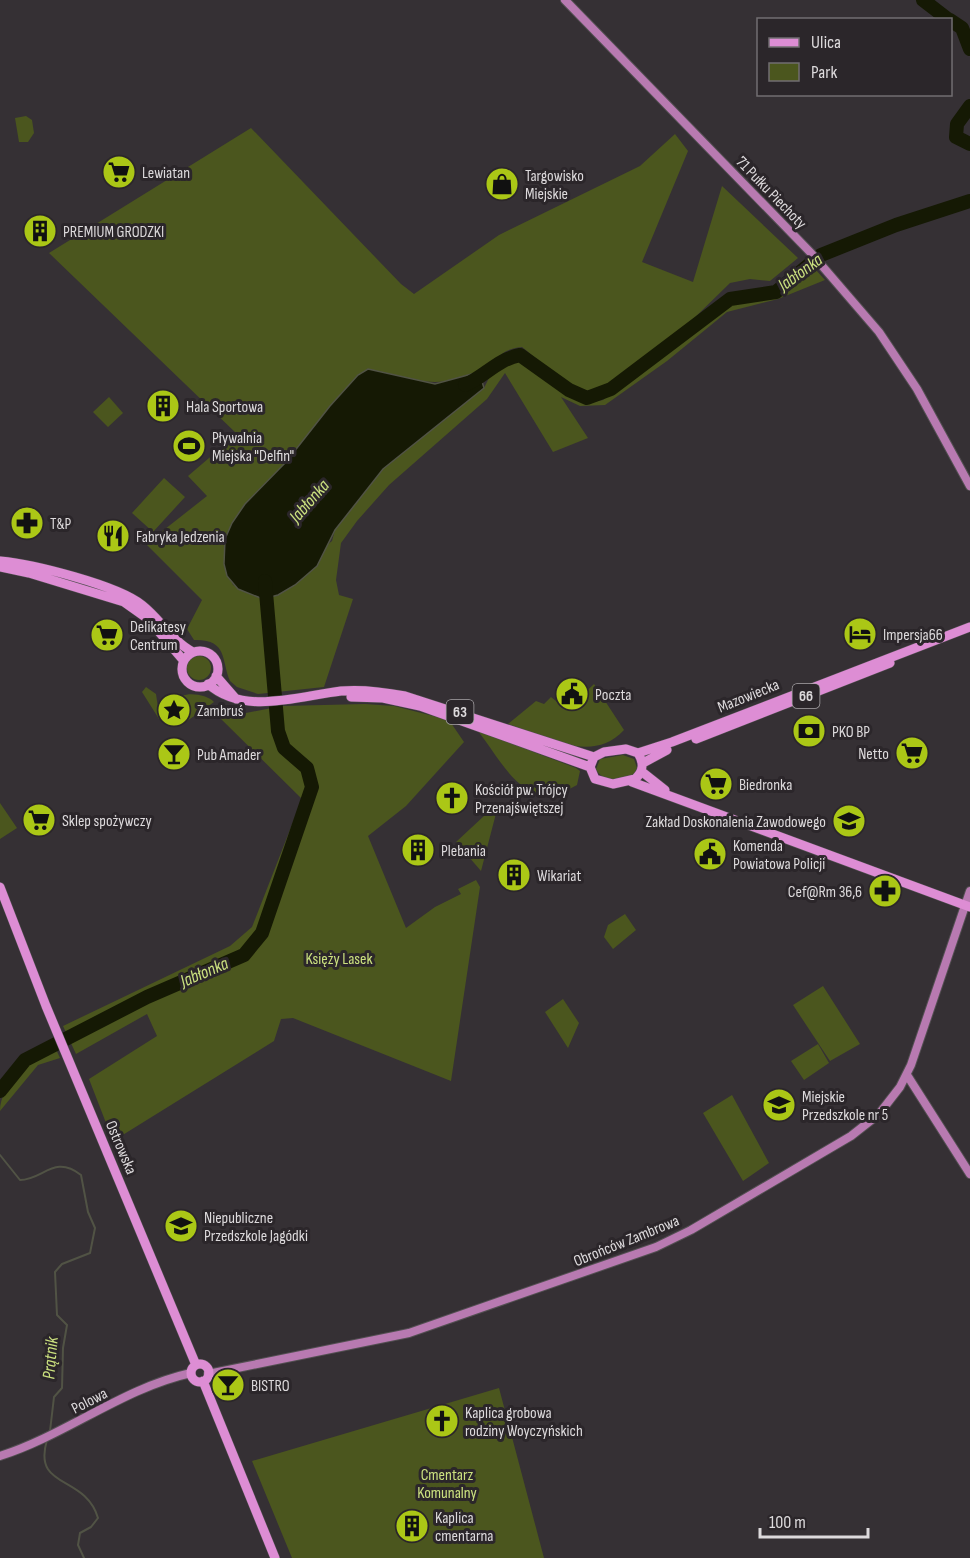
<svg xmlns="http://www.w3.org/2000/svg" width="970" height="1558" font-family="'Sofia Sans Condensed',sans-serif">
	<rect width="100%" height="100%" fill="#353034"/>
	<path fill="#4b561e" d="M26,116l6,4 2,13 -6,9h-9l-4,-24z
		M251,128l150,156 13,10 85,-59 141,-69 35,-32 13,17 -46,111 51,20 29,-96 76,72 -28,23 -20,-2 -20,4 -45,44 -82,62c-28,10 -60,-26 -81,-42 -24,2 -25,16 -44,25 -35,18 -74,8 -110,-3l-38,37 -44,56 -41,42 -21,60 9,21 30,14 69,-58 3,-11 48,-61 101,-81 9,-18 26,-12 55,40c11,5 18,5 29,2l129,-96c15,-5 30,-4 43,-8 15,-5 29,-16 40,-27l10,11 -47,19 -51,13 -60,49 -62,44 -25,1 -19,-9 27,41 -35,14 -48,-79 -18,26 -98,86 -32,36 -16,22 -5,37 3,15 14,4 -29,88 -66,7 -21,-7 -7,-6c-9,-21 -2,-42 -36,-41l-7,-11 15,-29 -56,-56 61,-48 -19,-20 49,-42 -188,-181z
		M109,397l14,16 -15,14 -15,-15z
		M164,478l21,19 -32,35 -21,-19z
		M187 668a12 12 0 1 1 24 0a12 12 0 1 1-24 0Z
		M594,684l30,46c-32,35 -79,6 -116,-6l28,-23 8,3 7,-7 16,13z
		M146,687l10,7 2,14 5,8 -4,3 -17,-27z
		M179,693l3,3c8,-4 26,-1 32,6l-34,24 -16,-24 3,-6z
		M365,704l29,2 55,14 15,22 -58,64 -38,30 38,92 29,-21 26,-13 -3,-5 18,-9 4,7 -29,194 -158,-63 -12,1 -7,22 -161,100 -24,-62 68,-43 -10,-22 -71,40 -13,-28 167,-80 22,-19 50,-128 -82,-81 62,-12z
		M478,731l98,37 4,3 -3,14c-52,30 -71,-18 -99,-54z
		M623,755l11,4 3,9 -3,6c-11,6 -32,9 -38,-5l4,-10z
		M499,802l-18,69 -25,-29z
		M0,803l17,25 -17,11z
		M625,914l11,16 -23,19 -9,-12 4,-12z
		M823,986l37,58 -30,17 -37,-56z
		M563,999l16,24 -11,25 -23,-36z
		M818,1044l11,19 -25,17 -13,-19z
		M55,1047l5,11 -22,7 -38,46c0,-28 33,-51 55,-64z
		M732,1095l37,68 -26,18 -40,-68z
		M499,1388l45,170h-252l-40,-97z"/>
	<path fill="#151904" stroke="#515345" stroke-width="1.5" d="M368,369l67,15 44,-12 5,16 -101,81 -48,61 -18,36 -22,19 -17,10 -15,4 -25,-10 -11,-13 -3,-12 1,-25 7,-16 13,-19 41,-42 44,-56 28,-31z"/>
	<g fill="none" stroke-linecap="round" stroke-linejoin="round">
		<path stroke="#515345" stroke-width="2" d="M0,1155l20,25c23,0 34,-26 61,-5l7,37 7,16 -5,25 -28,11 -7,8 2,43 10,10 -4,23 -1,40 -8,9 -4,34
			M47,1440c-15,50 38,34 51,78l-7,9 -11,6 -2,12 6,13"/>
		<path stroke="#151904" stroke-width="14" d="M923,0l26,20
			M950,20l12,8 8,21
			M970,106l-13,18 -1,13 14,7
			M465,385c20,-9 33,-26 55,-30l49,35 18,8 24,-9 119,-90 46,-7 45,-37 75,-30 74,-24
			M0,1091l25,-31 122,-63 97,-42 18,-22 50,-146 -5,-19 -23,-20 -6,-17 -13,-150"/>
		<defs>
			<path id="secondary" d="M565,0l246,253 68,79 38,57 53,97
				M907,1075l63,99
				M208,1374l201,-41 247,-86 35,-17 160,-94 28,-22 21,-27 11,-22 59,-174
				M0,1456c66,-21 123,-68 191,-83"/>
			<path id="primary" d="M0,561c33,3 117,24 142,44 18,14 31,37 51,47
				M0,567l29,6 95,29 24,17 36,42
				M182 669a18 18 0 1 1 36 0a18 18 0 1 1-36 0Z
				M216,676l20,23
				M208,684c36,32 91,12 133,7 21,-2 43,1 64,5l189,61
				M351,697l32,1 37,8 170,61
				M696,739l194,-76
				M626,749l12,4c6,10 6,18 -3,26l-22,5 -18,-5 -5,-12 4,-10 10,-5z
				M638,753l34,-11 298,-115
				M643,763l24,-13
				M641,771l24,19
				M632,782l338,125
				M0,887l46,119 150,359
				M191 1373a9 9 0 1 1 18 0a9 9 0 1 1-18 0Z
				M203,1381l72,177"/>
		</defs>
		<use href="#secondary" stroke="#534f52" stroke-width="10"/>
		<use href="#primary" stroke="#534f52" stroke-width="10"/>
		<use href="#secondary" stroke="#b87ab1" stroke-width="8"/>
		<use href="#primary" stroke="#dd8dd4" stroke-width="9"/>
	</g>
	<defs>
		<symbol id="supermarket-disc" viewBox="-11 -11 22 22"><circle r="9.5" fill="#abc716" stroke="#2b262a"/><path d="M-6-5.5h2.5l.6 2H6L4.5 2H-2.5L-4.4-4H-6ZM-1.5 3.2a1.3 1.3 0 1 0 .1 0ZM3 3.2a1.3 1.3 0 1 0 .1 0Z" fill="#111"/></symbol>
		<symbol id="shop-disc" viewBox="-11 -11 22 22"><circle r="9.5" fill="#abc716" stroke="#2b262a"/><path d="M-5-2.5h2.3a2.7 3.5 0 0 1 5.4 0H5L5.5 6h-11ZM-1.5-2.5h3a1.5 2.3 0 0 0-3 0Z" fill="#111"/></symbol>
		<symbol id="building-disc" viewBox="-11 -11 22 22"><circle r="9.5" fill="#abc716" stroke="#2b262a"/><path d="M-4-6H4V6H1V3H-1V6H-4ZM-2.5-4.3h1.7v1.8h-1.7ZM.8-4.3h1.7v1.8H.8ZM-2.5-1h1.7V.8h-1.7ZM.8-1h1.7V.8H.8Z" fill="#111"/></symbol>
		<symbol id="stadium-disc" viewBox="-11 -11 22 22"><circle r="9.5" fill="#abc716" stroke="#2b262a"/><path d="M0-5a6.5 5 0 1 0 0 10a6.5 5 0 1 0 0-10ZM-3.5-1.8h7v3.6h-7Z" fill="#111"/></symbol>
		<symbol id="pharmacy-disc" viewBox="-11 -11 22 22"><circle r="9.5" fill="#abc716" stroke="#2b262a"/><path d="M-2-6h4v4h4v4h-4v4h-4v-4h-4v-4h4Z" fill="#111"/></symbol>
		<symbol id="restaurant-disc" viewBox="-11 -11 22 22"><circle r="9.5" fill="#abc716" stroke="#2b262a"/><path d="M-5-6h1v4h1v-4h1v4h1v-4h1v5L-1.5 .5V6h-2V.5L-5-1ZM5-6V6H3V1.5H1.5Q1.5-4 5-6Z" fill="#111"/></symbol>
		<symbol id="hotel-disc" viewBox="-11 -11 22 22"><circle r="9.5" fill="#abc716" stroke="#2b262a"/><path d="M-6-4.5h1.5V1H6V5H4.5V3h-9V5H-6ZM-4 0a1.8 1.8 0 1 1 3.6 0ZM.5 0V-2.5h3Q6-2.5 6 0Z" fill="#111"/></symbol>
		<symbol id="civic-disc" viewBox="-11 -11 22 22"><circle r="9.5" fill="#abc716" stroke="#2b262a"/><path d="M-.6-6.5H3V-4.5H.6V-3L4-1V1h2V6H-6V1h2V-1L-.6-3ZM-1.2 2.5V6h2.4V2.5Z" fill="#111"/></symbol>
		<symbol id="sight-disc" viewBox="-11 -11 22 22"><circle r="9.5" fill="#abc716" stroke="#2b262a"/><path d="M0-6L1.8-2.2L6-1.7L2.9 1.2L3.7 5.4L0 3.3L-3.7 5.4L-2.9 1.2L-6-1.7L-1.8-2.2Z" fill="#111"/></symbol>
		<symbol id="bank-disc" viewBox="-11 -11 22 22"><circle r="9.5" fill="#abc716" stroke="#2b262a"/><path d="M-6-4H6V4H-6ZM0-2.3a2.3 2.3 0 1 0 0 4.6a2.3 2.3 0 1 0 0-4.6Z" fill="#111"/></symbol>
		<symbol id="bar-disc" viewBox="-11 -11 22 22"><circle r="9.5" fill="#abc716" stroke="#2b262a"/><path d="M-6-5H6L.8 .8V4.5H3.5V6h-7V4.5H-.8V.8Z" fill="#111"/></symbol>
		<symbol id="church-disc" viewBox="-11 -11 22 22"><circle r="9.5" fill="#abc716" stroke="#2b262a"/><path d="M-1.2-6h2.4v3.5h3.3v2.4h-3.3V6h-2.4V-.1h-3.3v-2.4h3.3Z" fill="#111"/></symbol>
		<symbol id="school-disc" viewBox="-11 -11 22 22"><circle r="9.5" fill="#abc716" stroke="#2b262a"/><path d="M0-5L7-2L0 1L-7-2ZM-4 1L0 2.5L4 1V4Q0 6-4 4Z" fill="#111"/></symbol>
	</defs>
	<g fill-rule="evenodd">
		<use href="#supermarket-disc" x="100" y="153" width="38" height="38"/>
		<use href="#shop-disc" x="483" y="165" width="38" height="38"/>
		<use href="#building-disc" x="21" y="212" width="38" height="38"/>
		<use href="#building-disc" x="144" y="387" width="38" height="38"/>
		<use href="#stadium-disc" x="170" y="427" width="38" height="38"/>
		<use href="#pharmacy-disc" x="8" y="504" width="38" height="38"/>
		<use href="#restaurant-disc" x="94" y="517" width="38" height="38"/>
		<use href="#hotel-disc" x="841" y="615" width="38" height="38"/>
		<use href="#supermarket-disc" x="88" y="616" width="38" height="38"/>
		<use href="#civic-disc" x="553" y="675" width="38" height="38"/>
		<use href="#sight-disc" x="155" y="691" width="38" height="38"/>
		<use href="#bank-disc" x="790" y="712" width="38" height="38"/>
		<use href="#supermarket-disc" x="893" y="734" width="38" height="38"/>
		<use href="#bar-disc" x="155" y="735" width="38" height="38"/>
		<use href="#supermarket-disc" x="697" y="765" width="38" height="38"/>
		<use href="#church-disc" x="433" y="779" width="38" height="38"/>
		<use href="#supermarket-disc" x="20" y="801" width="38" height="38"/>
		<use href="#school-disc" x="830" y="802" width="38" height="38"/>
		<use href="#building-disc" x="399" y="831" width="38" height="38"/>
		<use href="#civic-disc" x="691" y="835" width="38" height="38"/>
		<use href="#building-disc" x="495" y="856" width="38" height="38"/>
		<use href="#pharmacy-disc" x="866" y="872" width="38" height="38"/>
		<use href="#school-disc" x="760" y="1086" width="38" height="38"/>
		<use href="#school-disc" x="162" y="1207" width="38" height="38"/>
		<use href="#bar-disc" x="209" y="1366" width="38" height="38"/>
		<use href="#church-disc" x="423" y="1402" width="38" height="38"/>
		<use href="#building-disc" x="393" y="1507" width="38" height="38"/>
	</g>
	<g text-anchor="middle" stroke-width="6" stroke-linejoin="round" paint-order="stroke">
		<g fill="#2b262a" stroke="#a8a4a7" stroke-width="1.5">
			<rect x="792.5" y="684" width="27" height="24" rx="4.5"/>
			<rect x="446.5" y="700" width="27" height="24" rx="4.5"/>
		</g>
		<g font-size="15" font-weight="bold" fill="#dddadc">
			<text x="806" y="701">66</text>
			<text x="460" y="717">63</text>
		</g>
		<g font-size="16" fill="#dddadc" stroke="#2b262a" text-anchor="start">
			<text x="142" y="178">Lewiatan</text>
			<text x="525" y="181">Targowisko<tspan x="525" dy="18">Miejskie</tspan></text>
			<text x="63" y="237">PREMIUM GRODZKI</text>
			<text x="186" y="412">Hala Sportowa</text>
			<text x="212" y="443">Pływalnia<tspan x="212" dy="18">Miejska "Delfin"</tspan></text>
			<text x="50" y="529">T&amp;P</text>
			<text x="136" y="542">Fabryka Jedzenia</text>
			<text x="130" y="632">Delikatesy<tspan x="130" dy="18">Centrum</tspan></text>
			<text x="883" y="640">Impersja66</text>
			<text x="595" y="700">Poczta</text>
			<text x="197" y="716">Zambruś</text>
			<text x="832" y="737">PKO BP</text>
			<text x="889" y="759" text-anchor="end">Netto</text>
			<text x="197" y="760">Pub Amader</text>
			<text x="739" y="790">Biedronka</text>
			<text x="475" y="795">Kościół pw. Trójcy<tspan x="475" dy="18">Przenajświętszej</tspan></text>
			<text x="62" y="826">Sklep spożywczy</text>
			<text x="826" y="827" text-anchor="end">Zakład Doskonalenia Zawodowego</text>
			<text x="733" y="851">Komenda<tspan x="733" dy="18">Powiatowa Policji</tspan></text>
			<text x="441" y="856">Plebania</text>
			<text x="537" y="881">Wikariat</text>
			<text x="862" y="897" text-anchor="end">Cef@Rm 36,6</text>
			<text x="802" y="1102">Miejskie<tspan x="802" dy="18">Przedszkole nr 5</tspan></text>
			<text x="204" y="1223">Niepubliczne<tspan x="204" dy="18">Przedszkole Jagódki</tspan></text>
			<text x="251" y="1391">BISTRO</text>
			<text x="465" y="1418">Kaplica grobowa<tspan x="465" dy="18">rodziny Woyczyńskich</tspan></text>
			<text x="435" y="1523">Kaplica<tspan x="435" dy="18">cmentarna</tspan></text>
		</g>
		<g font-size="16" fill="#dddadc" stroke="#2b262a">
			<text transform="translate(772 192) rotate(46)" y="6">71 Pułku Piechoty</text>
			<text transform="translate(748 695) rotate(-22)" y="6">Mazowiecka</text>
			<text transform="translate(122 1147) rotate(67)" y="6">Ostrowska</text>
			<text transform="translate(626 1240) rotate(-22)" y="6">Obrońców Zambrowa</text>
			<text transform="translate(89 1400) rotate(-27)" y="6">Polowa</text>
		</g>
		<g font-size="16" fill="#cbe17f" stroke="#2b262a">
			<text x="339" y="964">Księży Lasek</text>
			<text x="447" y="1480">Cmentarz<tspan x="447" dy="18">Komunalny</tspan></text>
		</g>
		<g font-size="18" font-style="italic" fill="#cbe17f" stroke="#2b262a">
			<text transform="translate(800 272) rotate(-36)" y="6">Jabłonka</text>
			<text transform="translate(309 501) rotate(-49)" y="6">Jabłonka</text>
			<text transform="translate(204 972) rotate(-23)" y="6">Jabłonka</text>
			<text transform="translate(50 1358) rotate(-85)" y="6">Prątnik</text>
		</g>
	</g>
	<rect x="757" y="18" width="195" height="78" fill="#2b262a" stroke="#726e71" stroke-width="1.5"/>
	<rect x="769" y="38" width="30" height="9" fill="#dd8dd4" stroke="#726e71" stroke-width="1.5"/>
	<text x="811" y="48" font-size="18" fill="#dddadc">Ulica</text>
	<rect x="769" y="63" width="30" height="18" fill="#4b561e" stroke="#726e71" stroke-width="1.5"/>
	<text x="811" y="78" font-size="18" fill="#dddadc">Park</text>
	<path d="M760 1528v9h108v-9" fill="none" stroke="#dddadc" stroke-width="3"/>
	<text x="769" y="1528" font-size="18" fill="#dddadc" stroke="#2b262a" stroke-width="4.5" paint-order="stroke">100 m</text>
</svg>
